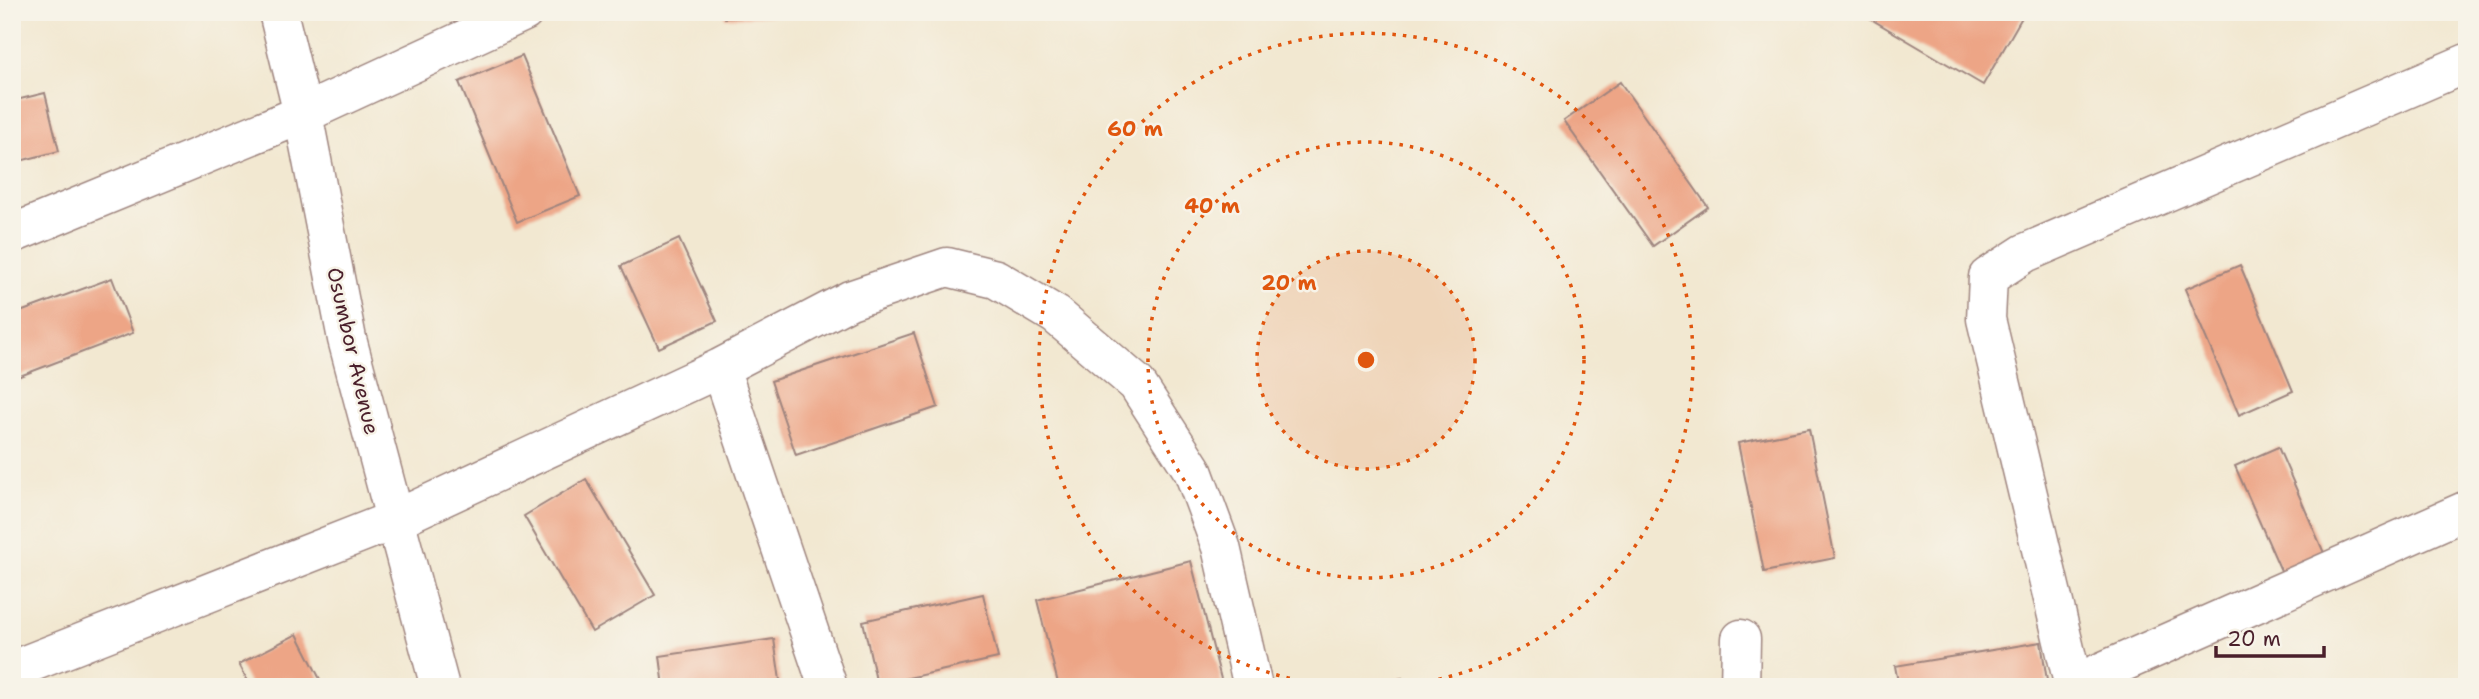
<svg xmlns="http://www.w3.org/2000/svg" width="2479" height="699" font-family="'Shantell Sans',sans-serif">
	<rect width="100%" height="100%" fill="#f7f3e8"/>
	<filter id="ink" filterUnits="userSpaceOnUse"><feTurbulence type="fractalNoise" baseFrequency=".0143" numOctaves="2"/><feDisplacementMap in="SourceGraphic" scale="14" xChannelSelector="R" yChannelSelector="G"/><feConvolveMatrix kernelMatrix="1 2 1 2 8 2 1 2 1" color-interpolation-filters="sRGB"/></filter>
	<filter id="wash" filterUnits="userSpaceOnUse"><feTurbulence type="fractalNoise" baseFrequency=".00686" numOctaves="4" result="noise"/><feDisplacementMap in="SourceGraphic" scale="28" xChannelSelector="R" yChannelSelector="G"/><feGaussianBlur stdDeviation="1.57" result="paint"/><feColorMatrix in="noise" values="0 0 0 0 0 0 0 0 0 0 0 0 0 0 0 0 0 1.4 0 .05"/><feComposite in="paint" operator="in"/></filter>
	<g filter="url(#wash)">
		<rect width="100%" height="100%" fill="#f2e8d1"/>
		<g id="blocks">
			<path fill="#eda586" d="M725,12h81v2l-81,4z
				M1859,12h166l-42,73z
				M522,56l58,140 -63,26 -58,-140z
				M1620,82l88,125 -55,39 -89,-125z
				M45,93l14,58 -47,12v-62z
				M679,239l38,82 -58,27 -38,-82z
				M2240,265l53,126 -54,24 -54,-126z
				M112,278l21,55 -121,46v-64z
				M914,333l24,74 -142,48 -25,-74z
				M1809,429l26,129 -71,14 -26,-129z
				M2278,447l46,106 -42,20 -47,-107z
				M586,479l69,116 -63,37 -68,-116z
				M1191,561l32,126h-164l-22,-87z
				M983,594l15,64 -121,27 -14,-64z
				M297,634l27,53h-73l-12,-23z
				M774,639l7,48h-117l-4,-31z
				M2041,642l7,45h-149l-4,-21z
				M1402,678l3,9h-32v-1z
				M133,680l3,7h-19z"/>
		</g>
	</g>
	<g filter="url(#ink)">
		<use href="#blocks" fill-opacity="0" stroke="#9e847e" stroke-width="2"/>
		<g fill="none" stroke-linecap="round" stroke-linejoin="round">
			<defs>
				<path id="minor" d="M278,12l25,102 44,225 93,348
					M12,234l291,-120 221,-102
					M720,368l108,319
					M12,670l382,-150 326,-152 130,-68 97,-33 49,12 60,36 81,69 56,87 28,76 32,140
					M2074,684l393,-174
					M1740,687l1,-48
					M2074,687l-88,-368 2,-42 37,-24 442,-190"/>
			</defs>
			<use href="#minor" stroke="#9e847e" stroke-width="41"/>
			<use href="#minor" stroke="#fff" stroke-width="38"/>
		</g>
	</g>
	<circle cx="1366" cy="360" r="109" fill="#e0560e" fill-opacity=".12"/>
	<g fill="none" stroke="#e0560e" stroke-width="3.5" stroke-dasharray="3.5 7">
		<circle cx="1366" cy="360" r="109"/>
		<circle cx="1366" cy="360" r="218"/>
		<path d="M1352 687A327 327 0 1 1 1380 687"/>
	</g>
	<g text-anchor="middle" stroke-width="5" stroke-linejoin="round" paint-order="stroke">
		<g font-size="21" fill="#4a1f2b" stroke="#f7f3e8">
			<text transform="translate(353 351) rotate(77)" y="7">Osumbor Avenue</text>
		</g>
	</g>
	<circle cx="1366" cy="360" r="10" fill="#e0560e" stroke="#f7f3e8" stroke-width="3.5"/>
	<g font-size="21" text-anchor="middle" font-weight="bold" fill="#e0560e" stroke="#f7f3e8" stroke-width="5" stroke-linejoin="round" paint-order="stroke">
		<text x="1135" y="136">60 m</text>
		<text x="1212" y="213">40 m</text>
		<text x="1289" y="290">20 m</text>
	</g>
	<rect width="2479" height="699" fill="none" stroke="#f7f3e8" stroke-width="42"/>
	<path d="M2216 646v10h108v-10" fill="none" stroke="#4a1f2b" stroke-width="3.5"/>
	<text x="2227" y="646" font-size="21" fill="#4a1f2b" stroke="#f7f3e8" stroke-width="5" paint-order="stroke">20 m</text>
</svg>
